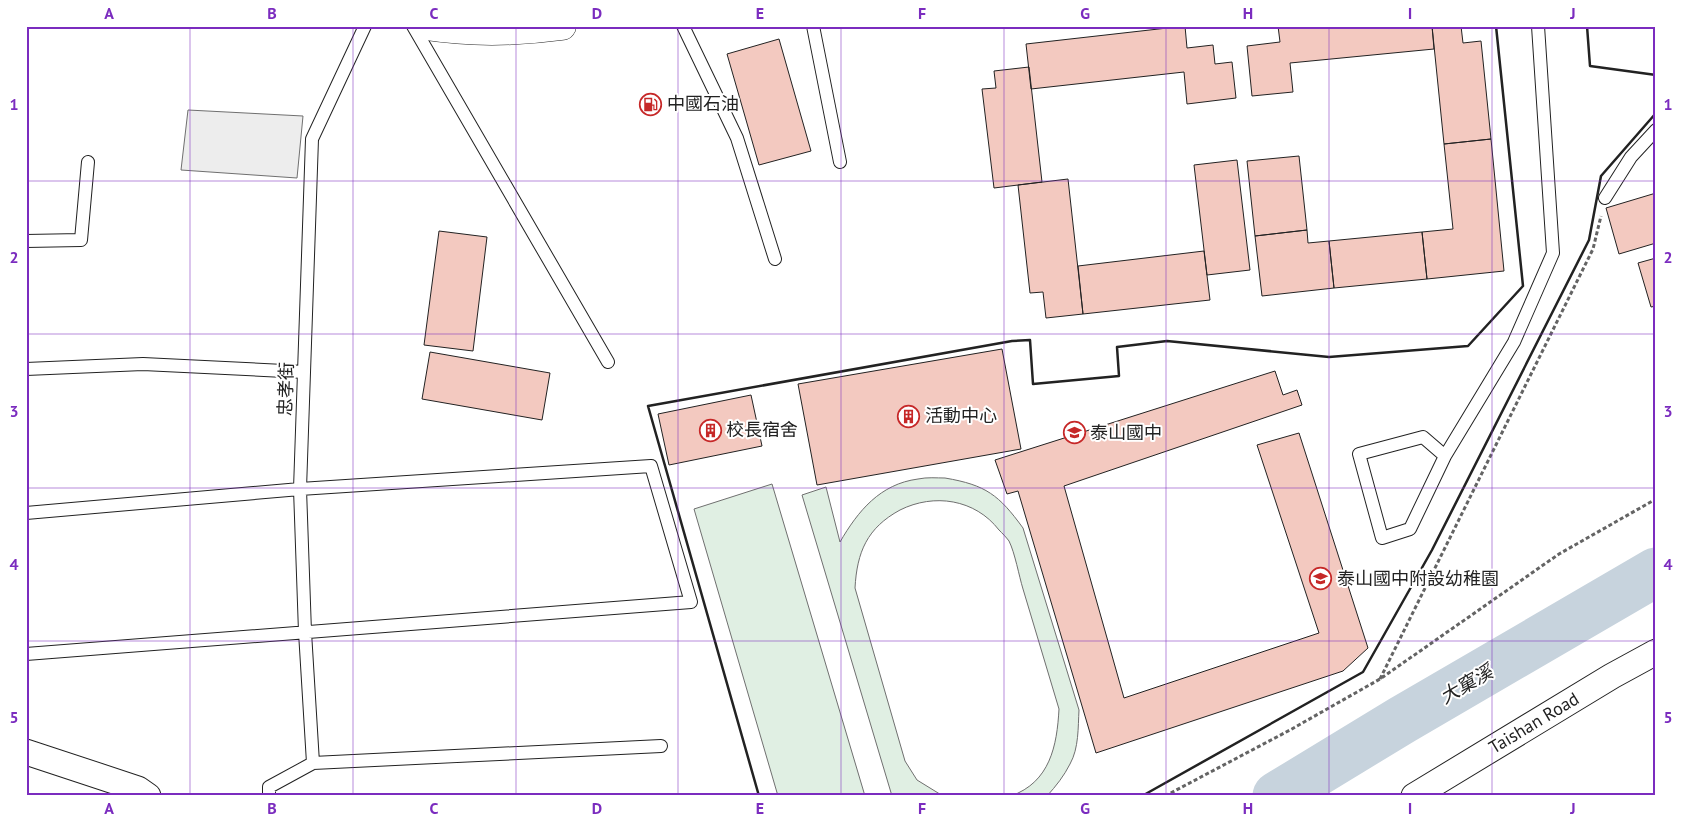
<svg xmlns="http://www.w3.org/2000/svg" width="1682" height="822" font-family="'PT Sans','Noto Sans TC',sans-serif">
	<rect width="100%" height="100%" fill="#fff"/>
	<path fill="#e0efe3" stroke="#6f6f6f" d="M945,478c41,7 54,17 78,50l56,182c-1,17 0,38 -9,54 -6,12 -14,22 -23,32h-36c39,-14 46,-50 48,-87 -12,-40 -24,-80 -36,-120 -4,-13 -8,-36 -14,-48 -3,-4 -7,-8 -10,-11 -24,-31 -65,-37 -99,-20 -33,18 -43,42 -45,78l50,173 12,19 26,16h-51l-90,-301 24,-8 14,55c18,-31 40,-58 78,-63 9,-2 19,-1 27,-1z
		M772,484l93,312h-87l-84,-287z"/>
	<path fill="#ededed" stroke="#6f6f6f" d="M188,110l115,6 -6,62 -116,-8z"/>
	<g fill="none" stroke-linecap="round" stroke-linejoin="round">
		<path stroke="#c7d3dd" stroke-width="49" d="M1277,796l125,-76 254,-148"/>
	</g>
	<path fill="#f3c9c0" stroke="#222" d="M1185,26l2,22 26,-3 2,19 17,-2 4,36 -49,6 -3,-32 -153,17 -5,-45z
		M1278,26h154l2,23 -144,14 3,29 -41,4 -5,-50 33,-4z
		M1432,26h29l2,17 18,-2 10,98 -47,5z
		M779,39l32,112 -52,14 -32,-111z
		M1029,67l13,115 -48,6 -12,-99 14,-1 -2,-17z
		M1491,139l13,132 -77,8 -5,-47 31,-3 -9,-85z
		M1299,156l8,74 -52,6 -8,-75z
		M1237,160l13,110 -43,5 -13,-110z
		M1068,179l15,135 -37,4 -3,-26 -13,1 -12,-108z
		M1656,193v50l-37,11 -13,-46z
		M1307,230l1,13 21,-2 5,47 -72,8 -7,-60z
		M439,231l48,6 -14,114 -49,-6z
		M1422,232l5,47 -93,9 -5,-47z
		M1204,251l6,49 -127,14 -5,-48z
		M1656,258v48l-5,1 -13,-44z
		M1002,349l19,100 -204,36 -19,-101z
		M430,352l120,21 -8,47 -120,-21z
		M1275,371l8,24 14,-5 5,15 -238,81 60,212 195,-65 -62,-188 42,-12 69,215 -25,23 -247,82 -78,-262 -11,3 -12,-34z
		M751,395l11,51 -93,19 -11,-51z"/>
	<g fill="none" stroke-linecap="round" stroke-linejoin="round">
		<defs>
			<path id="lane" d="M413,26l195,336
				M683,26l54,112 38,121
				M813,26l27,136
				M1605,198l26,-41 25,-27
				M26,241l55,-1 7,-78
				M26,369l117,-5 161,8
				M1445,456l-22,-19 -64,17 23,84 28,-9 35,-73 69,-114 39,-89 -15,-227
				M26,513l274,-24 12,-350 53,-113
				M26,654l665,-52 -40,-136 -351,23 5,143 8,131 -44,24v9
				M313,763l348,-17"/>
			<path id="street" d="M26,752l112,37 10,7
				M1414,796l198,-120 44,-24"/>
			<path id="secondary" d="M426,26c45,7 92,6 136,0"/>
		</defs>
		<use href="#lane" stroke="#222" stroke-width="14"/>
		<use href="#street" stroke="#222" stroke-width="27"/>
		<use href="#secondary" stroke="#222" stroke-width="29"/>
		<path stroke="#646464" stroke-width="3" stroke-dasharray="4 2.5" stroke-linecap="butt" d="M1380,679l213,-430 8,-33
			M1165,796l125,-66 90,-51 179,-125 97,-55"/>
		<use href="#lane" stroke="#fff" stroke-width="12"/>
		<use href="#street" stroke="#fff" stroke-width="25"/>
		<use href="#secondary" stroke="#fff" stroke-width="28"/>
		<path stroke="#222" stroke-width="2.5" d="M1587,26l3,40 66,9
			M759,796l-111,-390 364,-65 18,-1 3,44 86,-8 -2,-29 50,-6 162,16 139,-11 55,-60 -27,-260
			M1142,796l221,-124 69,-122 157,-310 12,-64 55,-63"/>
	</g>
	<path fill="none" stroke="#7b2cbf" stroke-width="1" stroke-opacity="0.55" d="M190,26v770M353,26v770M516,26v770M678,26v770M841,26v770M1004,26v770M1166,26v770M1329,26v770M1492,26v770M26,181h1630M26,334h1630M26,488h1630M26,641h1630"/>
	<defs>
		<symbol id="fuel-ring" viewBox="-11 -11 22 22"><circle r="9.5" fill="#fff" stroke="#c62828" stroke-width="1.5"/><path d="M-5.5-6h7V0h2V4h1.3V-2.5L3-4.5l.8-.8L6-3V5H2.5V1h-1V6h-7ZM-4.2-4.7v3.2H.2V-4.7Z" fill="#c62828"/></symbol>
		<symbol id="building-ring" viewBox="-11 -11 22 22"><circle r="9.5" fill="#fff" stroke="#c62828" stroke-width="1.5"/><path d="M-4-6H4V6H1V3H-1V6H-4ZM-2.5-4.3h1.7v1.8h-1.7ZM.8-4.3h1.7v1.8H.8ZM-2.5-1h1.7V.8h-1.7ZM.8-1h1.7V.8H.8Z" fill="#c62828"/></symbol>
		<symbol id="school-ring" viewBox="-11 -11 22 22"><circle r="9.5" fill="#fff" stroke="#c62828" stroke-width="1.5"/><path d="M0-5L7-2L0 1L-7-2ZM-4 1L0 2.5L4 1V4Q0 6-4 4Z" fill="#c62828"/></symbol>
	</defs>
	<g fill-rule="evenodd">
		<use href="#fuel-ring" x="638" y="92" width="25" height="25"/>
		<use href="#building-ring" x="896" y="404" width="25" height="25"/>
		<use href="#building-ring" x="698" y="418" width="25" height="25"/>
		<use href="#school-ring" x="1062" y="420" width="25" height="25"/>
		<use href="#school-ring" x="1308" y="566" width="25" height="25"/>
	</g>
	<g text-anchor="middle" stroke-width="4" stroke-linejoin="round" paint-order="stroke">
		<g font-size="18" fill="#222" stroke="#fff" text-anchor="start">
			<text x="667" y="110">中國石油</text>
			<text x="925" y="422">活動中心</text>
			<text x="726" y="436">校長宿舍</text>
			<text x="1090" y="439">泰山國中</text>
			<text x="1337" y="585">泰山國中附設幼稚園</text>
		</g>
		<g font-size="18" fill="#222" stroke="#fff">
			<text transform="translate(286 389) rotate(-88)" y="6">忠孝街</text>
			<text transform="translate(1534 723) rotate(-31)" y="6">Taishan Road</text>
		</g>
		<g font-size="19" font-style="italic" fill="#222" stroke="#fff">
			<text transform="translate(1466 684) rotate(-30)" y="7">大窠溪</text>
		</g>
	</g>
	<rect width="1682" height="822" fill="none" stroke="#ffffff" stroke-width="55"/>
	<rect x="28" y="28" width="1626" height="766" fill="none" stroke="#7b2cbf" stroke-width="2"/>
	<g font-size="16" text-anchor="middle" font-weight="bold" fill="#7b2cbf">
		<text x="109" y="19">A</text>
		<text x="272" y="19">B</text>
		<text x="434" y="19">C</text>
		<text x="597" y="19">D</text>
		<text x="760" y="19">E</text>
		<text x="922" y="19">F</text>
		<text x="1085" y="19">G</text>
		<text x="1248" y="19">H</text>
		<text x="1410" y="19">I</text>
		<text x="1573" y="19">J</text>
		<text x="14" y="110">1</text>
		<text x="1668" y="110">1</text>
		<text x="14" y="263">2</text>
		<text x="1668" y="263">2</text>
		<text x="14" y="417">3</text>
		<text x="1668" y="417">3</text>
		<text x="14" y="570">4</text>
		<text x="1668" y="570">4</text>
		<text x="14" y="723">5</text>
		<text x="1668" y="723">5</text>
		<text x="109" y="814">A</text>
		<text x="272" y="814">B</text>
		<text x="434" y="814">C</text>
		<text x="597" y="814">D</text>
		<text x="760" y="814">E</text>
		<text x="922" y="814">F</text>
		<text x="1085" y="814">G</text>
		<text x="1248" y="814">H</text>
		<text x="1410" y="814">I</text>
		<text x="1573" y="814">J</text>
	</g>
</svg>
